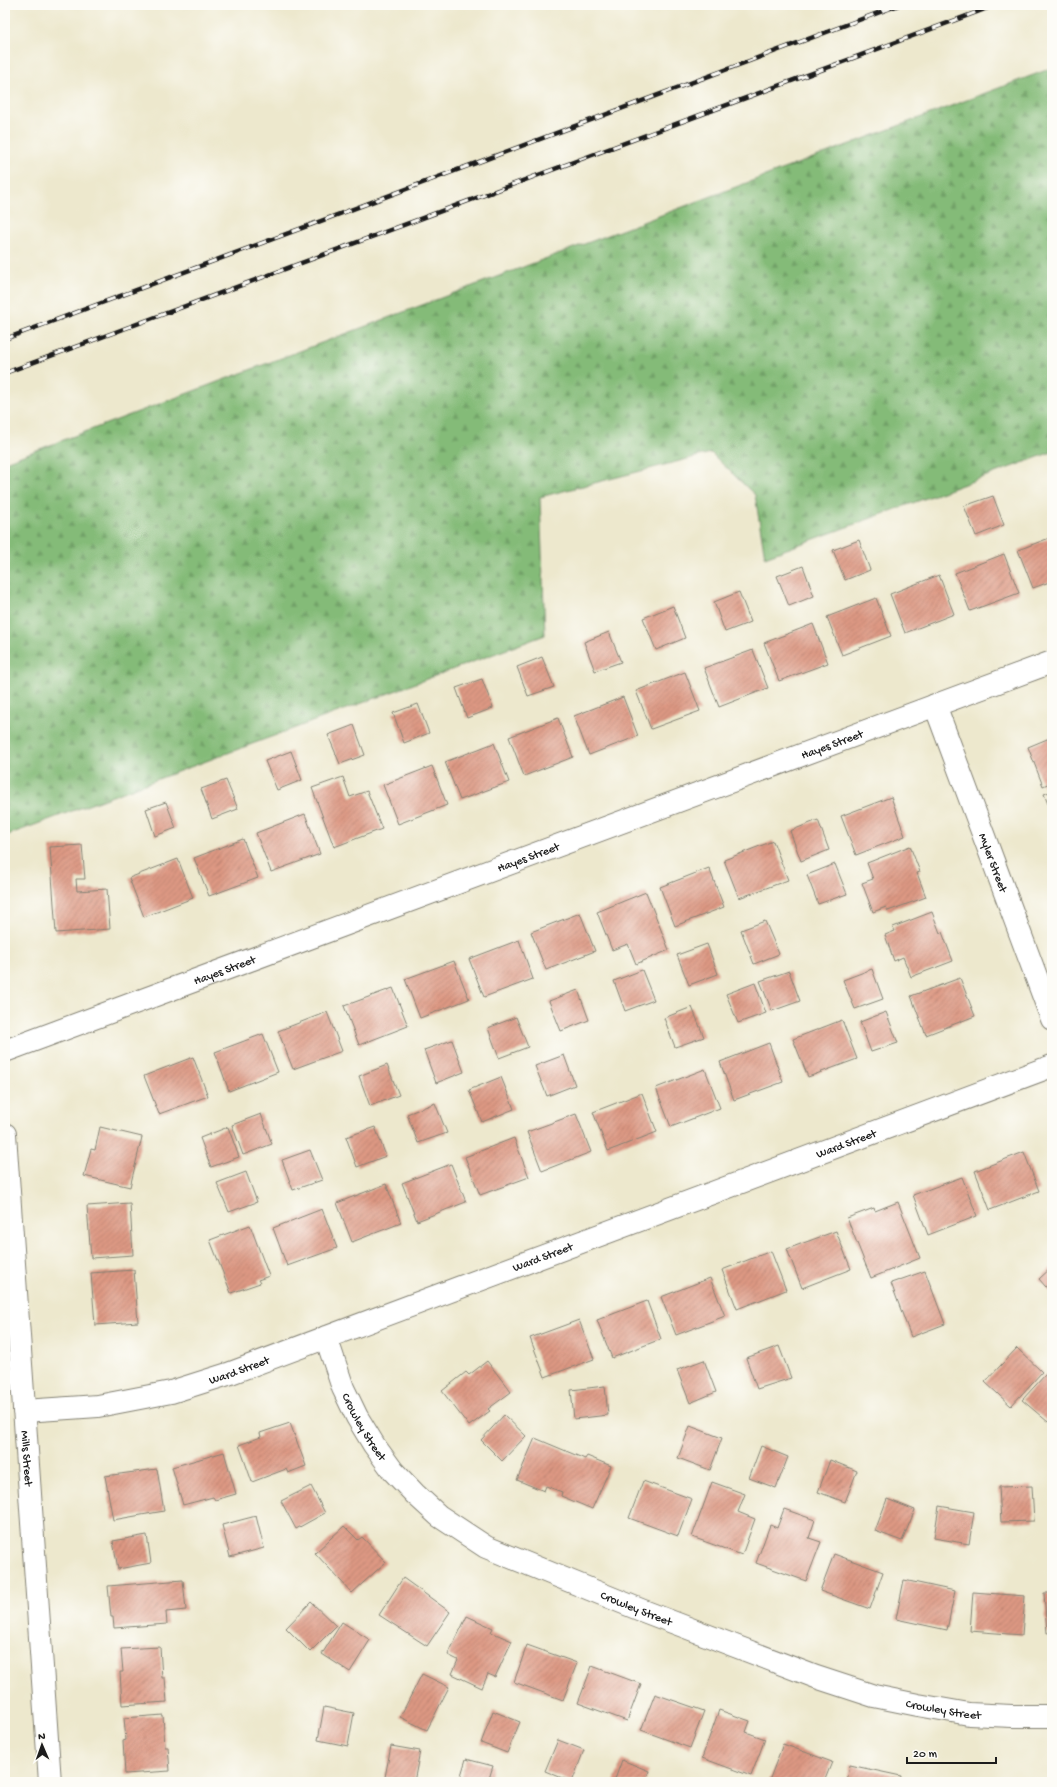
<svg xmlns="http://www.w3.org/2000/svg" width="1057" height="1787" font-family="'Gochi Hand',sans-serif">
	<defs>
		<pattern id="forest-firs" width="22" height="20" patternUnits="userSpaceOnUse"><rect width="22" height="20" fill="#84bb78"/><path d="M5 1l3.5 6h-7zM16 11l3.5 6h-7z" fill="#71a067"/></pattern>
		<pattern id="building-hatch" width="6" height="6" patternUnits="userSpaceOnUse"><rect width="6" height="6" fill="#dd9883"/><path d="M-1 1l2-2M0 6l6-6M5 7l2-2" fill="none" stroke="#b27b6a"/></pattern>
	</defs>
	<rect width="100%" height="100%" fill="#fdfcf7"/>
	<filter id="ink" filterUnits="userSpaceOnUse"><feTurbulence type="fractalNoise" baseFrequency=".025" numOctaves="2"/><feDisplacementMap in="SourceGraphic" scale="8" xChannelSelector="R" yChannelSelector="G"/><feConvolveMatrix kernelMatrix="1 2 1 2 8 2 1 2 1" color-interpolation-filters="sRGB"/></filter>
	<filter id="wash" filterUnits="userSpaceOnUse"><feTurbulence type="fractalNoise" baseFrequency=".012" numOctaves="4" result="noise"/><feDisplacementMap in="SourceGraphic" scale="16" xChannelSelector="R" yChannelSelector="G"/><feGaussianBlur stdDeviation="0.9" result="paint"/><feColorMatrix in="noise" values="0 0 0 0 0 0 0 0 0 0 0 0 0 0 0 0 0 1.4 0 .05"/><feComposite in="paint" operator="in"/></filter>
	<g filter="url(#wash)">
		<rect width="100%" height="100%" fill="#ede8cd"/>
		<path fill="url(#forest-firs)" stroke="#506c4a" d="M1052,68v384l-287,105 -10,-62 -44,-42 -171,44 5,138 -540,201v-374z"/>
		<g id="blocks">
			<path fill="url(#building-hatch)" d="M993,496l11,29 -28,11 -12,-30z
				M1052,537v44l-19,7 -15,-38z
				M859,540l11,30 -25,10 -12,-30z
				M1004,554l15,39 -49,18 -15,-38z
				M803,566l11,30 -25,10 -12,-30z
				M939,575l15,39 -49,19 -15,-39z
				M739,592l12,30 -26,10 -11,-30z
				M876,598l15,38 -49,19 -15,-38z
				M673,606l12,32 -29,12 -13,-32z
				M813,624l15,39 -49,18 -15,-38z
				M609,632l12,30 -26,9 -11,-29z
				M753,650l15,38 -49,19 -15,-39z
				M542,657l12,30 -26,9 -11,-29z
				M685,672l15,39 -49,18 -15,-38z
				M482,679l11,29 -26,10 -11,-30z
				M623,697l15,39 -49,19 -15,-39z
				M418,704l11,29 -25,10 -11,-30z
				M558,718l15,39 -49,19 -15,-39z
				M354,725l11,30 -25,9 -12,-29z
				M1052,737v45l-9,4 -15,-39z
				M494,743l15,39 -49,18 -15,-38z
				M291,751l11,29 -25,10 -12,-29z
				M432,766l15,39 -49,19 -15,-39z
				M343,777l7,20 17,-6 15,38 -48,18 -22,-59z
				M226,780l12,29 -26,10 -11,-30z
				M1052,791v23l-8,-20z
				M891,797l14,39 -49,19 -15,-39z
				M166,802l10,26 -21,8 -9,-27z
				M305,814l15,40 -49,18 -15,-39z
				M818,820l11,30 -28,11 -11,-30z
				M243,839l15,39 -49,18 -15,-38z
				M773,841l15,39 -49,18 -15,-38z
				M82,845l3,34h-9l1,12 30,-2 3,40 -54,4 -6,-86z
				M910,846l10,26 -3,1 9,24 -38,14 -2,-4 -13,5 -11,-29 11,-4 -6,-16z
				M178,859l15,39 -49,19 -15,-39z
				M835,864l12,30 -29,10 -11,-29z
				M709,868l15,39 -49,19 -15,-39z
				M646,892l23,58 -33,14 -8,-20 -16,6 -15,-38z
				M932,912l8,21 2,-1 11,29 -42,16 -8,-20 -9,4 -9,-26 10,-4 -2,-4z
				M580,913l15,38 -49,19 -15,-38z
				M765,921l14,33 -25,10 -13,-34z
				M519,940l14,39 -49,18 -15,-38z
				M707,944l11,30 -29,11 -12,-30z
				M454,961l15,38 -49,19 -15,-39z
				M872,969l11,30 -28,10 -12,-29z
				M642,970l12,30 -29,11 -11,-30z
				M789,971l11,30 -28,10 -12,-30z
				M960,978l15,38 -49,19 -15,-39z
				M755,983l11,30 -28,10 -12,-29z
				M393,988l15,38 -49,19 -15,-39z
				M578,990l11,30 -28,11 -12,-30z
				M692,1007l12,30 -29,10 -11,-29z
				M327,1012l15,39 -49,18 -15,-38z
				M886,1012l12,31 -27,9 -11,-30z
				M516,1017l12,30 -29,11 -11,-30z
				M842,1020l15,39 -49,18 -15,-38z
				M263,1034l15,38 -49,19 -14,-39z
				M452,1040l12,32 -28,11 -12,-33z
				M769,1043l14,39 -49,18 -14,-38z
				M564,1055l11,30 -28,11 -12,-30z
				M193,1057l15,39 -49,18 -15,-38z
				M387,1065l12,30 -29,11 -11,-30z
				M705,1069l15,39 -49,19 -15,-39z
				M501,1077l13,32 -32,13 -13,-32z
				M642,1093l15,39 -49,19 -15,-39z
				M435,1103l12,30 -29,10 -11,-29z
				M261,1114l11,30 -29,11 -11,-30z
				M576,1114l15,38 -49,19 -15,-39z
				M100,1127l42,10 -12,50 -46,-11 7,-27 4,1z
				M228,1127l11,30 -28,10 -11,-29z
				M375,1127l11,29 -29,11 -11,-30z
				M514,1138l15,39 -49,18 -15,-38z
				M310,1150l12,30 -29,10 -11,-30z
				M1024,1152l15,39 -49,19 -15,-39z
				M451,1164l15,38 -49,19 -15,-38z
				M246,1172l11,30 -28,10 -12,-29z
				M962,1177l15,39 -49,19 -15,-40z
				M386,1184l15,39 -49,19 -15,-39z
				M898,1202l22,56 -49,20 -24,-60 27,-10 1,3z
				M130,1203l3,52 -42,3 -4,-52z
				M322,1209l15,39 -50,18 -14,-38z
				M250,1225l19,51 -11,4 2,3 -29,10 -21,-53z
				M836,1231l15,38 -49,19 -15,-39z
				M771,1251l15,39 -49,19 -15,-39z
				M1052,1267v27l-13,-15z
				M134,1270l4,52 -43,3 -4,-52z
				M925,1271l20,53 -34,13 -20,-54z
				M710,1278l15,38 -49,19 -15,-38z
				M647,1301l14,38 -49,19 -15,-38z
				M579,1320l15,39 -49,18 -15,-39z
				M779,1346l12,32 -34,11 -11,-31z
				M1017,1348l25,24 -31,34 -26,-24z
				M704,1360l12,32 -26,11 -13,-33z
				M487,1361l24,31 -23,17 2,2 -21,15 -27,-35 24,-19 3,3z
				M1046,1374l6,5v38l-4,5 -26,-22z
				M605,1386l3,29 -34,4 -3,-29z
				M504,1415l22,21 -24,25 -21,-21z
				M290,1423l16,43 -18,7 -2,-4 -34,13 -13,-37 22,-8 -1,-4z
				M690,1426l32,12 -12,32 -32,-12z
				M535,1438l50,21 2,-3 24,10 -19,43 -31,-13 1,-4 -16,-6 -2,5 -27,-11z
				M761,1446l27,11 -12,31 -27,-10z
				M224,1452l12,42 -21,6 -2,-3 -30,8 -11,-38z
				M830,1460l27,11 -12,31 -27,-10z
				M157,1469l7,42 -51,9 -8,-44z
				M643,1481l49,18 -14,37 -49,-18z
				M712,1482l33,12 -7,18 17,7 -13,36 -50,-18z
				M311,1486l14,27 -29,16 -15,-28z
				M1032,1486l2,35 -33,1 -2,-35z
				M887,1499l28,11 -13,31 -27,-10z
				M939,1506l35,6 -5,32 -35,-6z
				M784,1509l31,11 -6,18 12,4 -15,39 -50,-18 14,-38 7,3z
				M256,1516l8,32 -34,9 -8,-32z
				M344,1526l14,14 4,-3 24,25 -34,31 -37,-40z
				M147,1535l4,28 -33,6 -5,-28z
				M834,1554l49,18 -13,37 -50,-18z
				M403,1578l47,34 -23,34 -48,-31z
				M183,1580l3,30 -20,2 1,12 -53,4 -1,-11h-2l-3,-31z
				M904,1580l51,11 -8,39 -51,-11z
				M973,1592l52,4 -3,39 -52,-4z
				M1044,1593h8v39l-5,1z
				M311,1602l25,24 -26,26 -24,-24z
				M467,1616l26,12 -2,4 21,9 -17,36 -7,-3 -6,14 -30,-14 6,-14 -10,-5z
				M342,1622l28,18 -20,32 -28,-18z
				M527,1645l50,18 -14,37 -49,-18z
				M160,1647l2,31h3l2,24 -45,3 -2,-33h3l-2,-23z
				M592,1666l49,18 -14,37 -49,-18z
				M422,1674l27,13 -22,43 -27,-13z
				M655,1694l49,17 -14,37 -49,-18z
				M324,1707l30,6 -6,33 -30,-6z
				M719,1710l31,11 -4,11 19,7 -14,37 -49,-18z
				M493,1711l27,11 -13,31 -26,-10z
				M163,1715l2,32h3l2,24 -45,3 -2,-33 3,-1 -2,-22z
				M558,1740l26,10 -12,32 -27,-11z
				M783,1744l49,18 -8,20 -55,-1z
				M391,1746l29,5 -6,31 -29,-5z
				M466,1759l27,7 -5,16h-29z
				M622,1760l27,11 -4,11h-31z
				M850,1765l51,11 -1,6h-53z
				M919,1779l19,2v1h-19z"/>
		</g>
	</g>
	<g filter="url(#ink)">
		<use href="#blocks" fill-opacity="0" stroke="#848274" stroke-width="1"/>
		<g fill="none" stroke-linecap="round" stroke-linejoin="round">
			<defs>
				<g id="minor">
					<path id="s1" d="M935,705l117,314"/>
					<path id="s2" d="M5,1051l1047,-389"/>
					<path id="s3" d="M5,1134l45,648"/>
					<path id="s4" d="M326,1337l17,51 14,29 17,28 19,26 22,23 24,22 47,31 155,63 175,67 58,19 44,9 51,9 43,2h40"/>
					<path id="s5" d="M24,1411l74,-5 73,-14 57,-18 824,-308"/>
				</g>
			</defs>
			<use href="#minor" stroke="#848274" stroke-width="24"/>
			<use href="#minor" stroke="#fff" stroke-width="22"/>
			<defs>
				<path id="rail" d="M5,339l894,-334
					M5,373l991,-368"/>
			</defs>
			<use href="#rail" stroke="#1c1c1c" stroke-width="4.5"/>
			<use href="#rail" stroke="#fdfcf7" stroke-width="3" stroke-dasharray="9" stroke-linecap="butt"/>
		</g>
	</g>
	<g text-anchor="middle" stroke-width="3" stroke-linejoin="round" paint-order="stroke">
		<g font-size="12" fill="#1c1c1c" stroke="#fdfcf7">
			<text dy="4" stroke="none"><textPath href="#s2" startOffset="882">Hayes Street</textPath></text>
			<text dy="4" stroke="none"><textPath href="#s2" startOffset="558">Hayes Street</textPath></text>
			<text dy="4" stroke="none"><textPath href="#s1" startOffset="168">Myler Street</textPath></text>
			<text dy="4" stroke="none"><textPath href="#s2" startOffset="234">Hayes Street</textPath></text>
			<text dy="4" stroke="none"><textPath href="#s5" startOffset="868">Ward Street</textPath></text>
			<text dy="4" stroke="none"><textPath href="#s5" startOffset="544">Ward Street</textPath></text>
			<text dy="4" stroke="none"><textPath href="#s5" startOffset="220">Ward Street</textPath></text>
			<text dy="4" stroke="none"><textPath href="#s4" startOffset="98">Crowley Street</textPath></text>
			<text dy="4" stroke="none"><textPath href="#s3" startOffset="325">Mills Street</textPath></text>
			<text dy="4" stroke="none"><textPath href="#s4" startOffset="434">Crowley Street</textPath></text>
			<text dy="4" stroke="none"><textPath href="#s4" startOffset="758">Crowley Street</textPath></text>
		</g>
	</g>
	<rect width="1057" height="1787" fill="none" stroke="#fdfcf7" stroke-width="20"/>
	<g transform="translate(42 1745) rotate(358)" stroke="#fdfcf7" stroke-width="3" paint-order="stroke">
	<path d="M0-3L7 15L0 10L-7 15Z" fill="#1c1c1c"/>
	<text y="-6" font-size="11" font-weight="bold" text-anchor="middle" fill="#1c1c1c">N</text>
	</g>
	<path d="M907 1757v6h89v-6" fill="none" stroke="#1c1c1c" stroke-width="2"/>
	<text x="913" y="1757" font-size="12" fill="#1c1c1c" stroke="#fdfcf7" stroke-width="3" paint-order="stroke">20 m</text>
</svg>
